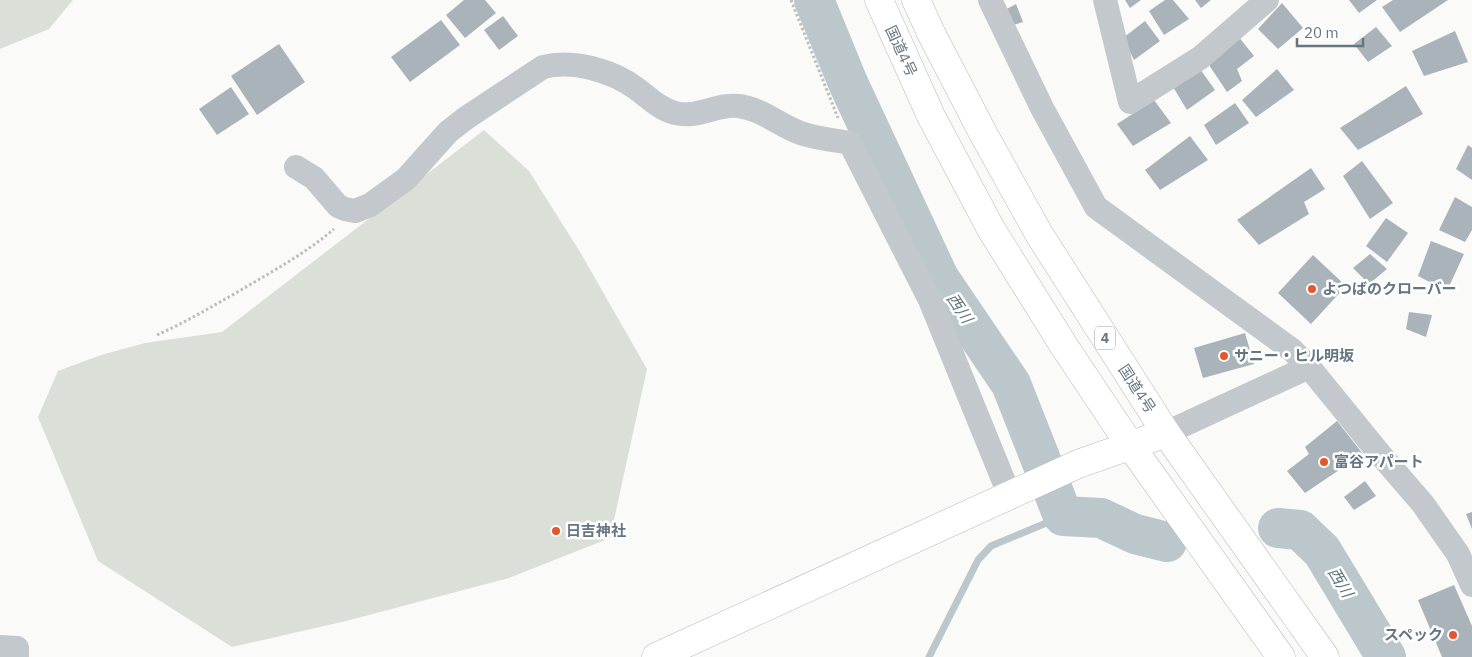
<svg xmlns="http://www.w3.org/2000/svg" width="1472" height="657" font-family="'IBM Plex Sans','Noto Sans JP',sans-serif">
	<rect width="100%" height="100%" fill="#fafaf8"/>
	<path fill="#dadfd7" d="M0,0h73l-24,29 -49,20z
		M484,130l45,41 51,81 67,117 -37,169 -101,40 -163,43 -114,26 -134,-86 -60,-144 20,-46 43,-16 44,-12 77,-11z"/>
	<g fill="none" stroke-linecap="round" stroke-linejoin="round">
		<path stroke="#bbc7cb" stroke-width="7" d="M929,657l49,-97 13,-14 72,-30"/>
		<path stroke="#bbc7cb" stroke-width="40" d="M814,0l34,83 91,195 72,106 52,132 38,2 34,16 32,8
			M1278,528l22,2 22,21 64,106"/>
	</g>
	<path fill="#aab3b9" d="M464,0h21l11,13 -31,25 -19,-23z
		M1125,0h16l-11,8z
		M1165,0h8l16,19 -25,16 -15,-24z
		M1195,0h16l-10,8z
		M1349,0h28l-18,13z
		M1393,0h55l-48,32 -18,-25z
		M1282,3l21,25 -25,21 -20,-20z
		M1016,4l7,18 -13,4 -7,-15z
		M503,16l15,20 -19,14 -15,-20z
		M441,20l19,25 -50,37 -19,-25z
		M1145,21l15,20 -26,19 -11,-22z
		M1376,27l16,19 -24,16 -14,-18z
		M1455,31l13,31 -44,14 -12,-25z
		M1238,36l16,20 -17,13 5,12 -15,11 -20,-30z
		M279,44l26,38 -48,33 -26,-39z
		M1200,69l15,21 -28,20 -14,-23z
		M1277,69l17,21 -38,27 -14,-17z
		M1406,86l17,28 -65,36 -18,-22z
		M231,87l18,27 -32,21 -18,-26z
		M1154,100l17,23 -38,23 -16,-22z
		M1235,103l14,20 -33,22 -12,-20z
		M1190,136l18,24 -48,30 -15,-20z
		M1468,145l4,3v32l-16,-11z
		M1362,161l31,42 -23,16 -27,-43z
		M1311,168l14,21 -21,13 5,12 -50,31 -22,-25z
		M1455,197l17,10v23l-7,12 -26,-12z
		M1386,218l22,15 -21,29 -21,-16z
		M1431,241l33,13 -17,37 -29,-15z
		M1370,254l17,15 -18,15 -16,-16z
		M1313,255l33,31 -35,38 -33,-31z
		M1409,312l23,3 -6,22 -20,-8z
		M1245,333l9,31 -51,14 -9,-30z
		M1337,421l26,33 -58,39 -18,-22 22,-17 -4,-7z
		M1365,481l11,15 -22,14 -10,-13z
		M1472,512v17l-6,-15z
		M1454,585l18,41v31h-30l-24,-57z"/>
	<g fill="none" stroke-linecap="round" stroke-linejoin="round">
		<defs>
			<path id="secondary" d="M656,657l422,-193 88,-31"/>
			<path id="highway" d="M879,0l52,116 60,113 73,117 66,99 151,212
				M916,0l16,35 52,100 55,99 127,199 159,224"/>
		</defs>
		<use href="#secondary" stroke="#b3babf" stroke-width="29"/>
		<use href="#highway" stroke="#b4b9bd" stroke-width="29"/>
		<path stroke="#bbbfc2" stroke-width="3" stroke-dasharray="2.5 2.5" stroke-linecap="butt" d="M791,0l47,118
			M157,335c29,-13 56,-29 84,-45 32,-19 65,-37 93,-61"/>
		<path stroke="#c3c8cc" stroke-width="24" d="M990,0l52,108 54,99 196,143 17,17 70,86 44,51 35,50 14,31
			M1105,0l25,102 70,-44 67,-58
			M296,167l18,11 24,28 7,3 10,2 15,-6 36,-26 42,-47 18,-14 77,-51c30,-8 70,4 94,22 12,9 23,20 38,24 24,6 42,-10 64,-7 22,3 39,18 59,26 14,6 37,8 52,11l80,157 79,194
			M1166,433l143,-66
			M0,647l17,1v9"/>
		<use href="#secondary" stroke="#fff" stroke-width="28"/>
		<use href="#highway" stroke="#fff" stroke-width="28"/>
	</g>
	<g fill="#e4572e" stroke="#fff" stroke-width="2">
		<circle cx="1312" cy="289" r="5"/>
		<circle cx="1224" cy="356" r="5"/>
		<circle cx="1324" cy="462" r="5"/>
		<circle cx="556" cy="531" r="5"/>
		<circle cx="1453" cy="635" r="5"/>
	</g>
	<g text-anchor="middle" stroke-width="5" stroke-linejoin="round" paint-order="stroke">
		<rect fill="#fff" stroke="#939fa8" stroke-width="1" x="1095" y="326.5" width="20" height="23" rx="4"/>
		<g font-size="14" font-weight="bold" fill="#657683">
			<text x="1105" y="343">4</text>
		</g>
		<g font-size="15" fill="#657683" stroke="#fff">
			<text transform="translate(901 51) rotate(65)" y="5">国道4号</text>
			<text transform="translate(1137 389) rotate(57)" y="5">国道4号</text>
		</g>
		<g font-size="15" font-weight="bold" fill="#657683" stroke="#fff" text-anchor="start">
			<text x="1322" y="294">よつばのクローバー</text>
			<text x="1234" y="361">サニー・ヒル明坂</text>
			<text x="1334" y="467">富谷アパート</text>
			<text x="566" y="536">日吉神社</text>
			<text x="1443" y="640" text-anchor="end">スペック</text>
		</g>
		<g font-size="16" font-style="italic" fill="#60757c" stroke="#fff">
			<text transform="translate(960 308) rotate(56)" y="6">西川</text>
			<text transform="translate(1341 582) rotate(59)" y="6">西川</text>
		</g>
	</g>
	<path d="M1297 38v8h66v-8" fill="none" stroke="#657683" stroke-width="2.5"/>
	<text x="1304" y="38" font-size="15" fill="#657683" stroke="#ffffff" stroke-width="4" paint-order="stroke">20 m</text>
</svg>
